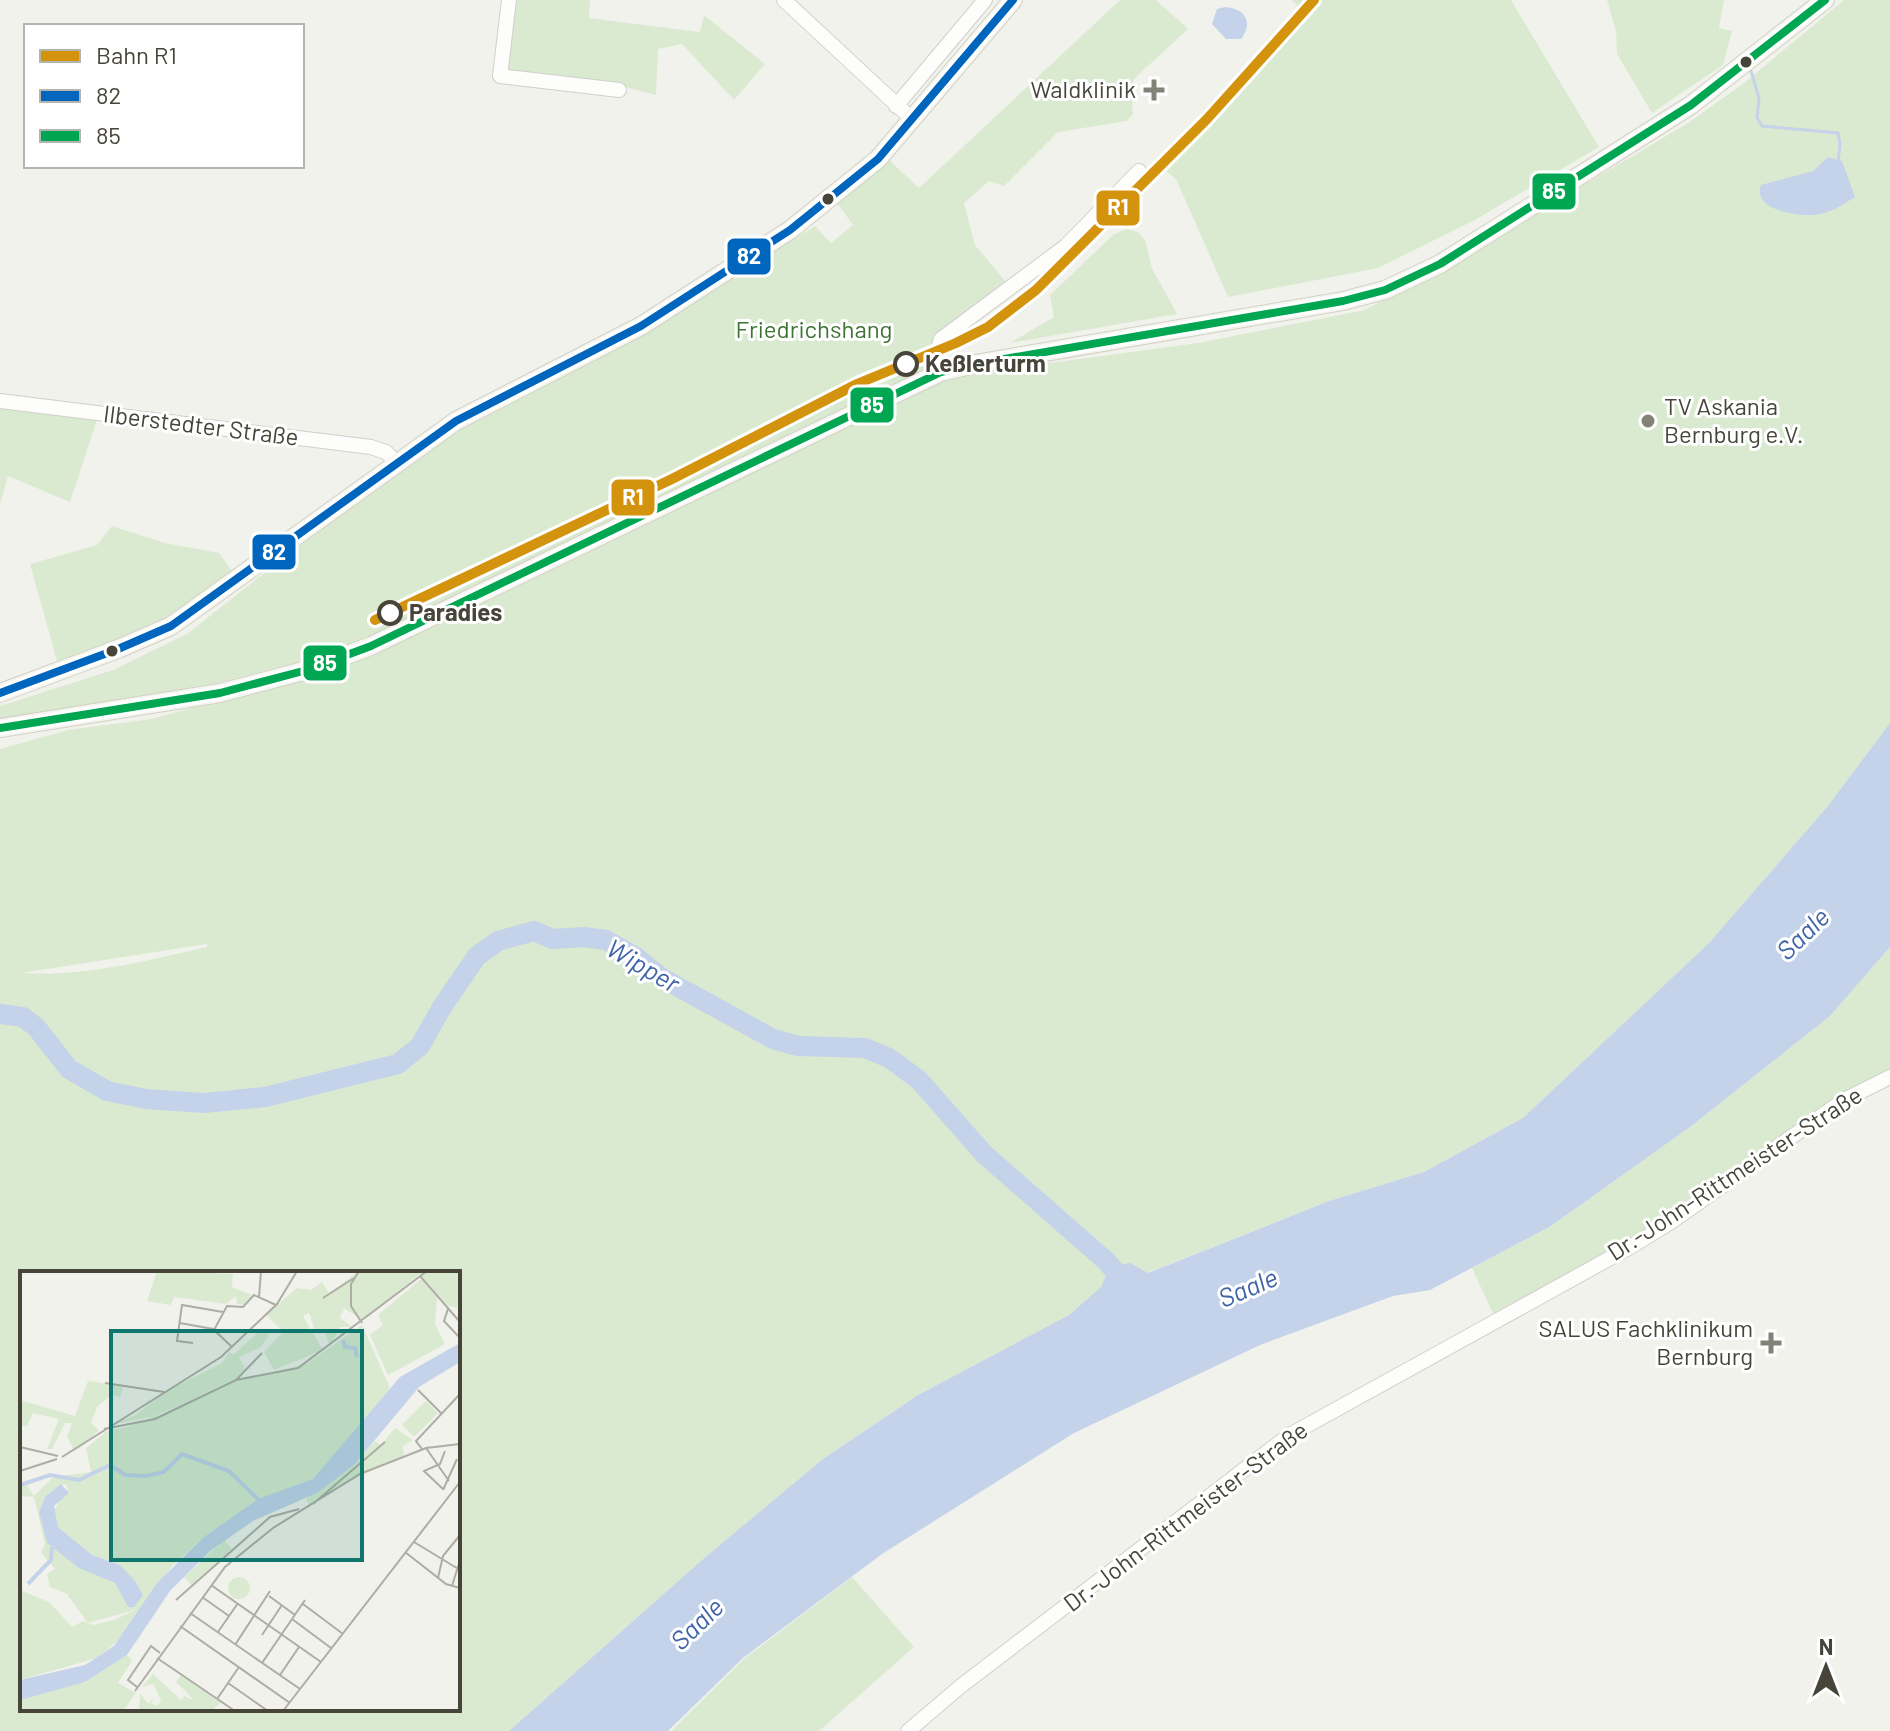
<svg xmlns="http://www.w3.org/2000/svg" width="1890" height="1731" font-family="Barlow,sans-serif">
	<rect width="100%" height="100%" fill="#f2f2ed"/>
	<path fill="#daead0" fill-rule="evenodd" d="M516,0h74l-1,18 111,14 4,-17 61,49 -31,36 -52,-56 -24,5 -2,46 -38,-10 -110,-15z
		M1120,0h36l32,29 -54,50 -3,9 2,26 -6,7 -69,11 -54,54 -15,-5 -25,22 11,42 31,37 -72,57 -3,8 1,16 -15,15 -546,260 -73,24 -80,21 -218,36v-13l113,-36 74,-36 204,-161 68,-44 181,-94 175,-109 16,17 22,-18 -16,-22 50,-45 32,30z
		M1291,0h220l88,147 -126,74 -95,47 -150,29 -52,-118 -20,-16 143,-156z
		M1607,0h117l-5,28 13,3 -9,34 -71,48 -35,-59 -1,-23z
		M1844,0h46v723l-63,84 -118,136 -186,175 -99,54 -95,29 -182,72 -46,14 -32,28 -151,80 -95,64 -121,101 -193,171h-509v-982l68,-19 83,-11 97,-26 713,-321 97,-10 140,-19 167,-33 108,-59 215,-128 56,-40zM207,944v3c-61,14 -124,30 -186,26zM22,1273h436v436h-436z
		M1126,229l12,3 7,8 7,28 25,46 -167,29 44,-26 -4,-22 63,-60z
		M0,406l97,14 -27,82 -62,-26 -8,28z
		M112,526l53,17 54,10 13,18 -70,55 -105,35 -27,-97 67,-19z
		M1890,947v127l-62,30 -242,165 -90,51 -24,-52 79,-42 139,-99 140,-111z
		M852,1577l62,70 -95,84h-148l73,-72z"/>
	<path fill="#c4d2ea" d="M1225,7c20,1 29,16 16,32h-15l-14,-15 5,-15z
		M1828,157l14,4 13,36c-13,8 -26,17 -42,18 -17,1 -61,-5 -52,-30l52,-14z
		M1890,723v224l-60,69 -140,111 -139,99 -121,64 -37,6 -133,49 -186,88 -192,121 -139,104 -75,73h-159l193,-171 121,-101 95,-64 151,-80 32,-28 9,-20 20,-4 18,10 181,-72 95,-29 99,-54 186,-175 118,-136z"/>
	<g fill="none" stroke-linecap="round" stroke-linejoin="round">
		<path stroke="#c4d2ea" stroke-width="3" d="M1751,71l8,27 -2,20 5,8 76,7 2,11 -2,19"/>
		<path stroke="#c4d2ea" stroke-width="20" d="M0,1014l23,3 13,10 33,42 38,22 39,8 58,4 61,-6 133,-33 22,-18 22,-39 35,-51 21,-15 36,-10 19,8 31,-2 22,3 30,17 26,21 111,61 25,7 67,2 24,10 30,22 65,74 122,107 23,26"/>
		<defs>
			<path id="street" d="M509,0l-9,76 119,14
				M784,0l129,120
				M896,106l89,-106
				M941,372l-5,-16 5,-17 125,-93 73,-75
				M0,401l371,46 15,5 10,10
				M908,1731l53,-45 327,-250 344,-190 39,-24 173,-122 46,-23"/>
			<path id="secondary" d="M0,693l118,-44 53,-23 285,-205 185,-95 149,-96 88,-71 135,-159
				M0,728l220,-35 87,-23 64,-24 570,-274 34,-8 368,-63 42,-11 55,-26 251,-159 134,-105"/>
		</defs>
		<use href="#street" stroke="#d0cfcb" stroke-width="16"/>
		<use href="#secondary" stroke="#d2d1c6" stroke-width="20"/>
		<use href="#street" stroke="#fdfdfc" stroke-width="14"/>
		<use href="#secondary" stroke="#f6f6f1" stroke-width="18"/>
		<defs>
			<path id="bus-1" d="M0,693l118,-44 53,-23 285,-205 185,-95 149,-96 88,-71 135,-159"/>
			<path id="bus-2" d="M0,728l220,-35 87,-23 64,-24 570,-274 34,-8 368,-63 42,-11 55,-26 251,-159 134,-105"/>
		</defs>
		<use href="#bus-1" stroke="#fff" stroke-width="14"/>
		<use href="#bus-2" stroke="#fff" stroke-width="14"/>
		<use href="#bus-1" stroke="#0065bd" stroke-width="8"/>
		<use href="#bus-2" stroke="#00a651" stroke-width="8"/>
		<defs>
			<path id="rail-1" d="M375,620l297,-141 185,-95 99,-41 32,-16 48,-37 171,-171 107,-119"/>
		</defs>
		<use href="#rail-1" stroke="#fff" stroke-width="16"/>
		<use href="#rail-1" stroke="#d4930c" stroke-width="10"/>
	</g>
	<g fill="#47453a" stroke="#fff" stroke-width="3">
		<circle cx="1746" cy="62" r="7"/>
		<circle cx="828" cy="199" r="7"/>
		<circle cx="112" cy="651" r="7"/>
	</g>
	<g fill="#838279" stroke="#fff" stroke-width="3">
		<path d="M1150 78h8v8h8v8h-8v8h-8v-8h-8v-8h8z"/>
		<circle cx="1648" cy="421" r="8"/>
		<path d="M1767 1331h8v8h8v8h-8v8h-8v-8h-8v-8h8z"/>
	</g>
	<g fill="#fff" stroke="#47453a" stroke-width="4">
		<circle cx="906" cy="364" r="11"/>
		<circle cx="390" cy="613" r="11"/>
	</g>
	<g text-anchor="middle" stroke-width="6" stroke-linejoin="round" paint-order="stroke">
		<g font-size="24" fill="#47453a" stroke="#fff" text-anchor="end">
			<text x="1136" y="98">Waldklinik</text>
			<text x="1664" y="415" text-anchor="start">TV Askania<tspan x="1664" dy="28">Bernburg e.V.</tspan></text>
			<text x="1753" y="1337">SALUS Fachklinikum<tspan x="1753" dy="28">Bernburg</tspan></text>
		</g>
		<g font-size="24" fill="#3d7333" stroke="#fff">
			<text x="814" y="338">Friedrichshang</text>
		</g>
		<g font-size="24" font-weight="bold" fill="#47453a" stroke="#fff" text-anchor="start">
			<text x="925" y="372">Keßlerturm</text>
			<text x="409" y="621">Paradies</text>
		</g>
		<g font-size="24" fill="#47453a" stroke="#fff">
			<text transform="translate(201 426) rotate(7)" y="8">Ilberstedter Straße</text>
			<text transform="translate(1735 1174) rotate(-33)" y="8">Dr.-John-Rittmeister-Straße</text>
			<text transform="translate(1186 1517) rotate(-37)" y="8">Dr.-John-Rittmeister-Straße</text>
		</g>
		<g font-size="26" font-style="italic" fill="#3f64a7" stroke="#fff">
			<text transform="translate(1803 934) rotate(-44)" y="9">Saale</text>
			<text transform="translate(643 966) rotate(30)" y="9">Wipper</text>
			<text transform="translate(1248 1288) rotate(-23)" y="9">Saale</text>
			<text transform="translate(697 1624) rotate(-44)" y="9">Saale</text>
		</g>
	</g>
	<g transform="translate(20 1271)">
		<rect width="440" height="440" fill="#f2f2ed"/>
		<path d="M137,0l76,3 -1,13 20,8 -8,10 -7,-1 -1,-8 -10,8 -52,-7 -3,8 -24,-4zM339,0h101l-3,37 -10,-3 -27,-31 -58,46 -18,-12 -4,10 12,9h-12l-10,19 -7,-17 -8,2 -6,-18 -6,3 20,34 -49,20 -10,-18 19,-20 -17,-18 31,-26 14,2 11,-8 7,11zM401,8l16,19 -2,26 10,20 -57,31 -18,-40 13,-10 -5,-10zM342,54l28,63 -52,68 -25,23 -56,22 -53,36 -32,29 -47,69 -28,23 -77,22v-90l29,12 23,25 11,-6 10,4 21,-5 21,-10 -47,13 -21,-29 -17,-7 -3,-13 8,-5 -14,-16 4,-9 -11,-47 -14,-1v-11l4,-4 10,15 19,-19 38,-5 -5,-24 21,-17 24,-5 108,-46 67,-16zM45,213l3,4 -16,25 6,14 34,28 28,10 8,42 -13,-24 -36,-16 -32,-24 1,-49zM242,58l7,6 -8,12 -22,10 6,11 -10,11 -75,36 -50,10 26,-10 27,-22 59,-30 7,-11 4,3zM68,110l36,5 -4,11 -8,-3 -15,13 -6,16 8,7 -19,18 -6,2 -7,-13 5,-14h-7l-13,26h-5l12,-30 -26,-6 -6,13h-7v-26l55,16zM406,130l12,12 -24,24 -12,-12zM375,157l18,12 -10,6 1,10 -31,12 -64,38 -3,-7 48,-34 21,-24 6,4zM204,269l8,9 -41,36 -7,-8zM208 317a11 11 0 1 1 22 0a11 11 0 1 1-22 0ZM107,384l5,6 -14,22 18,10 -13,18h-103v-11l6,-4 59,-14zM133,403l28,26 3,-4 10,4 -18,-18 5,-7 40,28 -10,8h-72l1,-18 8,11 7,-7 -4,6 6,3 4,-6 -8,-16 -11,3z" fill="#daead0" fill-rule="evenodd"/>
		<path d="M440,72v19l-41,25 -65,78 -37,28 -64,28 -43,30 -40,40 -43,64 -42,27 -65,18v-20l65,-15 29,-19 43,-63 47,-46 54,-38 55,-20 87,-102zM41,213l8,9 -15,13 4,21 34,28 28,10 15,16 8,14 -9,12h-6l-13,-24 -36,-15 -32,-25 -8,-31 7,-16z" fill="#c4d2ea"/>
		<path fill="none" stroke="#c4d2ea" stroke-width="4" d="M323,69l2,7 10,1 2,9M0,214l30,-10 29,5 31,-15 15,10 21,1 18,-4 18,-18 47,17 33,32M8,313l23,-24 1,-13"/>
		<path fill="none" stroke="#aeada5" stroke-width="2" d="M339,0l-8,13v22l11,17M400,5l40,46M239,26l2,-26M303,27l31,-20M428,38l-4,12 16,17M160,52l33,6 19,18M194,59l13,-24 16,1 11,-12 22,10M173,72l-16,-2 5,-36 41,7M216,109l26,-27M85,112l59,9M398,119l24,24M84,158l51,-10 81,-39 62,-12 129,-97M0,176l38,9M406,177l23,33M402,178l-6,-8 44,-47M42,186l159,-100 56,-53 20,-33M0,200l37,-12M423,218l-19,-18 16,-7 5,-13M423,219l14,-31M293,233l72,-62M394,271l46,28M385,281l41,32 14,4M418,307l5,-22 17,-21M191,314l110,77M432,315l8,-26M249,325l26,19M182,326l27,19M156,329l94,-83 29,-8M283,333l40,30M170,342l110,76M272,348l39,29M160,355l110,77M198,361l20,-29M242,364l20,-30M215,374l35,-54M137,387l78,53M242,392l43,-63M260,404l19,-28M208,412l40,28M117,416l-9,-7 23,-34 9,7M115,420l90,-124 48,-39 87,-54 66,-26 34,-4M197,428l22,-32M263,440l177,-229M330,440h35"/>
		<path fill="#0f766e" fill-opacity="0.15" stroke="#0f766e" stroke-width="4" d="M91,60h251v229h-251z"/>
		<rect width="440" height="440" fill="none" stroke="#47453a" stroke-width="4"/>
	</g>
	<g stroke="#fff" stroke-width="3">
		<rect x="1531" y="172" width="46" height="39" rx="8" fill="#00a651"/>
		<rect x="1095" y="189" width="46" height="38" rx="8" fill="#d4930c"/>
		<rect x="726" y="237" width="46" height="39" rx="8" fill="#0065bd"/>
		<rect x="849" y="386" width="46" height="38" rx="8" fill="#00a651"/>
		<rect x="610" y="478" width="46" height="39" rx="8" fill="#d4930c"/>
		<rect x="251" y="533" width="46" height="38" rx="8" fill="#0065bd"/>
		<rect x="302" y="644" width="46" height="38" rx="8" fill="#00a651"/>
	</g>
	<g font-size="22" text-anchor="middle" font-weight="bold" fill="#fff">
		<text x="1554" y="199">85</text>
		<text x="1118" y="215">R1</text>
		<text x="749" y="264">82</text>
		<text x="872" y="413">85</text>
		<text x="633" y="505">R1</text>
		<text x="274" y="560">82</text>
		<text x="325" y="671">85</text>
	</g>
	<rect x="24" y="24" width="280" height="144" fill="#ffffff" stroke="#b5b5b0" stroke-width="2"/>
	<rect x="40" y="50" width="40" height="12" fill="#d4930c" stroke="#b5b5b0" stroke-width="2"/>
	<text x="96" y="64" font-size="24" fill="#47453a">Bahn R1</text>
	<rect x="40" y="90" width="40" height="12" fill="#0065bd" stroke="#b5b5b0" stroke-width="2"/>
	<text x="96" y="104" font-size="24" fill="#47453a">82</text>
	<rect x="40" y="130" width="40" height="12" fill="#00a651" stroke="#b5b5b0" stroke-width="2"/>
	<text x="96" y="144" font-size="24" fill="#47453a">85</text>
	<g transform="translate(1826 1667)" stroke="#ffffff" stroke-width="6" paint-order="stroke">
	<path d="M0-6L14 30L0 20L-14 30Z" fill="#47453a"/>
	<text y="-12" font-size="22" font-weight="bold" text-anchor="middle" fill="#47453a">N</text>
	</g>
</svg>
